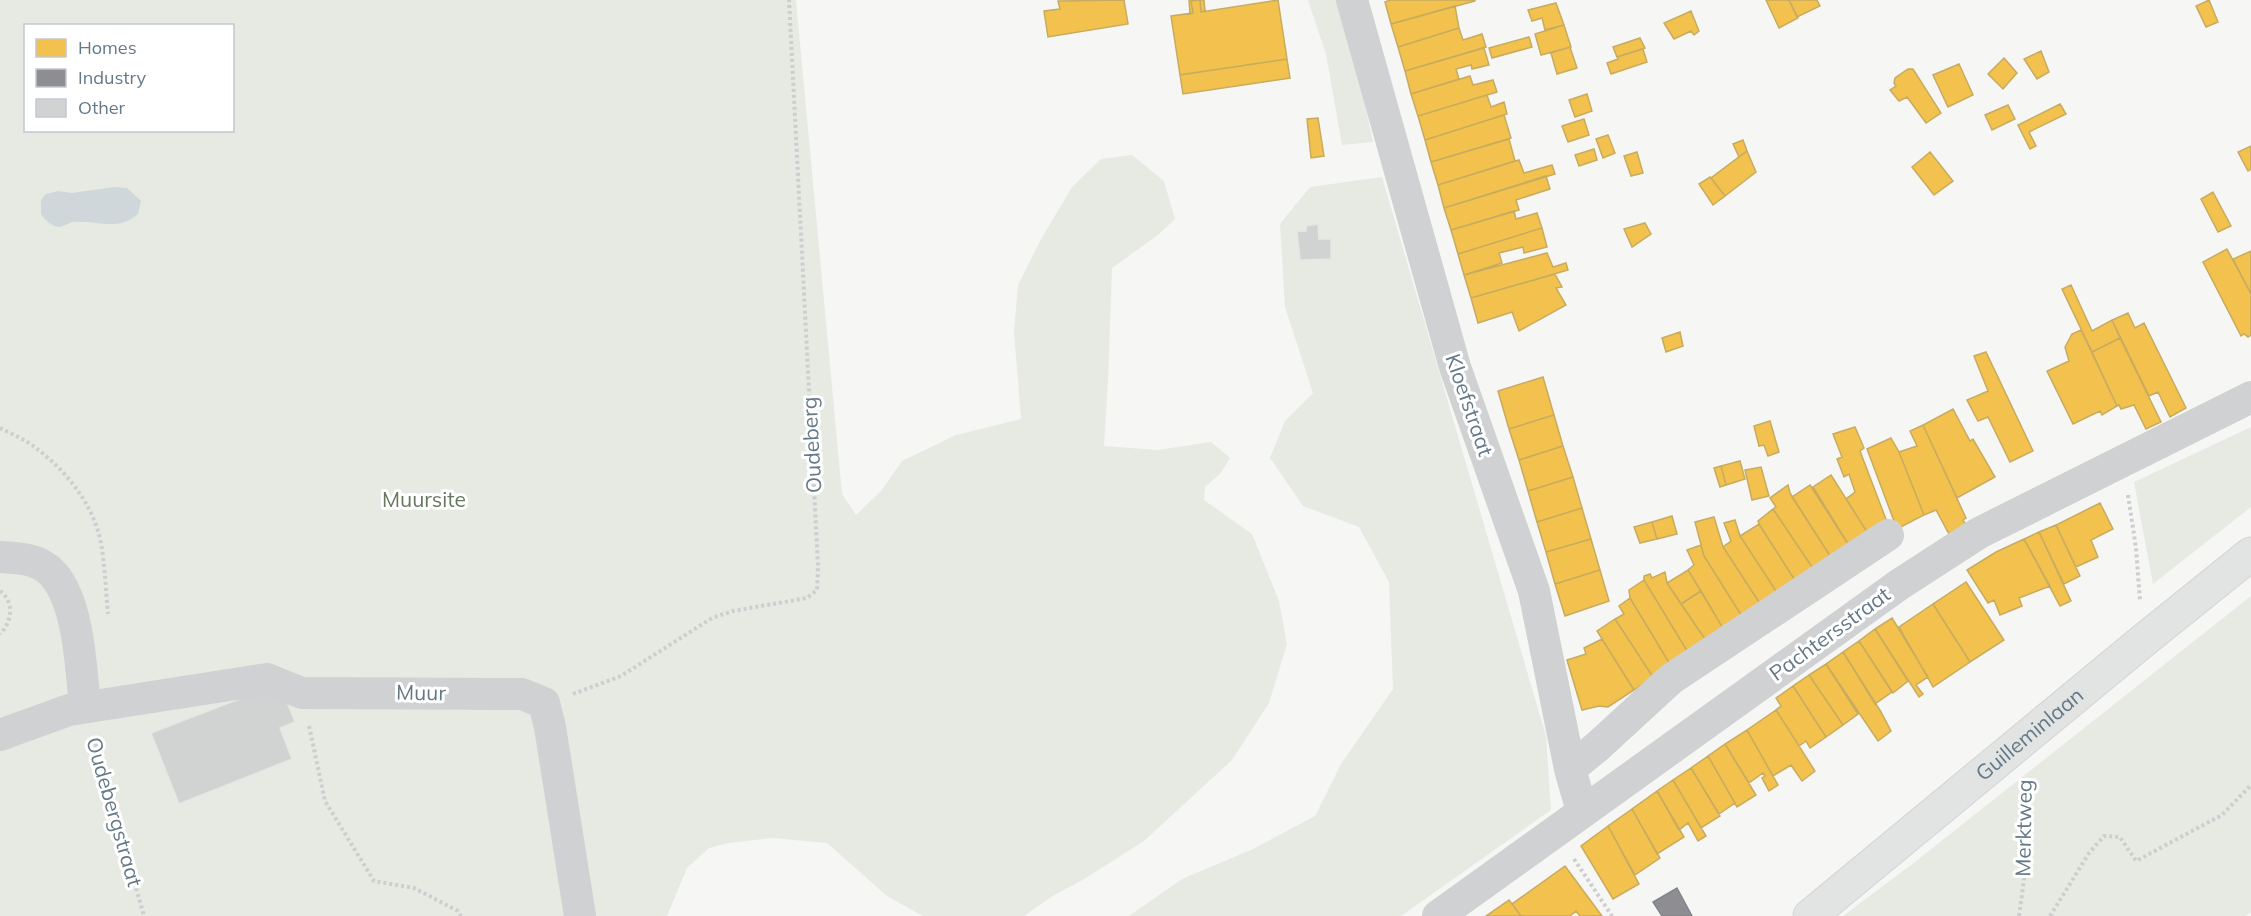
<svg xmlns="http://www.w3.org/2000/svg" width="2251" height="916" font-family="Mulish,sans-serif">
	<rect width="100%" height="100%" fill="#f6f6f5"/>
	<path fill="#e6eae3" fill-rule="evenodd" d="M0,0h796l46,494 14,21 25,-24 21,-30 54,-26 65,-16 -7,-87 4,-47 22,-44 32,-54 29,-28 31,-4 32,26 11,38 -17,16 -46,33 -4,113 -4,65 54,4 53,-8 19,16 -10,16 -15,13 -1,13 48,34 27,67 8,43 -18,59 -37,57 -88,81 -58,37 -35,19 -27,19h-101l-36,-20 -60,-53 -54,-5 -44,5 -20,5 -22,20 -20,48h-667zM26,26h206v104h-206z
		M1308,0h35l30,142 -31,3 -16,-91z
		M1382,177l164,559 5,74 -150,106h-272l53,-37 71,-30 62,-33 26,-52 52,-75 -4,-107 -30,-55 -56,-21 -33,-48 15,-37 28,-28 -28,-86 -5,-83 30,-37z
		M2251,427v80l-98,77 -19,-102z
		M2251,596v316l-5,4h-403l68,-51z"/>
	<path fill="#cfd7da" d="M114,187l13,1 14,13 -3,13c-20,18 -41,6 -65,8 -4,1 -9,4 -13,5 -8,0 -16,-8 -19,-13v-14l5,-6 12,-3 14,2z"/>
	<path fill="#f2c14e" stroke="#c7ab5f" stroke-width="1.5" d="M1124,0l4,24 -80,13 -4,-26 16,-2 -2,-8z
		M1189,0h15l1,11 -4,1 -1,-12 -9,1 2,12 -3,1z
		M1200,0l1,12 77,-12 9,59 -107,16 -9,-59 22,-3 -2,-12z
		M1390,0h85v1l-84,23 -6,-22z
		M1766,0h23l9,18 -19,10z
		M1789,0h28l3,6 -23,11z
		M2209,0l9,22 -12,5 -10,-21z
		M1556,3l8,22 -19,5 -3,-12 -10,3 -4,-11z
		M1455,6l4,22 -61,19 -7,-23z
		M1691,11l8,20 -5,4 -3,-4 -17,8 -10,-16z
		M1564,25l7,22 -30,8 -6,-21z
		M1459,28l4,12 19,-6 4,13 -81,24 -7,-24z
		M1529,37l3,10 -40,11 -3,-10z
		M1640,38l5,10 -28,9 -4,-10z
		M1570,47l7,21 -20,6 -6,-21z
		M1484,48l5,17 -17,4 -1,-4 -15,4 3,10 -48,15 -6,-23z
		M1643,49l4,13 -36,12 -4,-11 11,-4 -1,-2z
		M2041,51l8,21 -12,7 -13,-20z
		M2004,58l13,15 -14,16 -15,-15z
		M1287,59l3,19 -107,16 -3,-19z
		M1959,64l14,31 -25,12 -15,-32z
		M1908,69h5l28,44 -15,10 -19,-26 -8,4 -9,-11 6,-4 -2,-3 1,-5z
		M1470,76l3,9 20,-5 4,12 -79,24 -7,-22z
		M1587,94l5,17 -17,6 -6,-17z
		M1487,95l4,12 13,-5 3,12 -82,26 -7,-24z
		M2060,104l6,10 -37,18 7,14 -6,3 -12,-24z
		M2008,105l7,14 -23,11 -7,-15z
		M1504,115l7,23 -80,24 -6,-22z
		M1318,118l6,38 -13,2 -4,-39z
		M1584,119l5,16 -21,7 -6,-16z
		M1608,135l7,18 -12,5 -7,-19z
		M1509,139l6,22 -77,24 -7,-23z
		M1743,140l4,11 -8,6 -6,-13z
		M2251,146v23l-3,2 -10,-19z
		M1594,149l3,11 -18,6 -4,-11z
		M1747,151l9,21 -31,24 -14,-18z
		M1637,152l6,21 -12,3 -7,-20z
		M1930,152l23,29 -19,14 -22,-28z
		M1519,160l5,13 28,-8 3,9 -111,34 -6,-23z
		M1546,176l4,13 -34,11 3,10 -68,20 -7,-22z
		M1710,177l15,19 -12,9 -14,-21z
		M2213,192l18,34 -13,6 -17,-33z
		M1514,211l2,8 21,-6 5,15 -84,26 -7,-24z
		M1645,223l6,11 -19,13 -8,-18z
		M1542,228l5,19 -23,6 -1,-6 -24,6 3,10 -38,12 -6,-21z
		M2227,249l24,45v41l-3,2 -4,-3 -3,2 -38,-74z
		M2251,251v43l-18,-35z
		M1547,253l6,14 13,-4 2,7 -97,28 -7,-23z
		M1555,274l7,13 -6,1 10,17 -47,26 -7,-19 -34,11 -7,-25z
		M2071,285l21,46 20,-11 8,18 -28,14 -30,-63z
		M2128,313l7,15 9,-5 42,85 -16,9 -12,-25 -9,4 -37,-76z
		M2081,330l36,76 -15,9 -2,-4 -27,13 -26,-53 22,-10 -4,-14 7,-13z
		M1680,332l3,14 -17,6 -4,-14z
		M2120,338l41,84 -15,7 -12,-24 -13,4 -2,-4 -2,1 -25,-54z
		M1986,352l47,99 -23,11 -22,-45 -10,4 -11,-21 21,-9 -14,-35z
		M1543,377l11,38 -45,14 -11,-38z
		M1953,409l17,32 3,-2 22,38 -38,21 -34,-73z
		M1554,415l9,31 -44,14 -10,-31z
		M1770,421l9,31 -11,4 -4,-11 -5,1 -5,-20z
		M1923,425l43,93 -3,2 3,5 -17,9 -13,-24 -12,5 -25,-63 18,-6 -7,-15z
		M1855,427l9,21 -4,3 27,71 -18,13 -23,-36 9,-7 -6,-18 -5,3 -7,-18 5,-2 -9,-23z
		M1891,438l8,14 25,63 -27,14 -30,-80z
		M1563,446l10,31 -45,14 -9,-31z
		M1740,461l5,18 -19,6 -5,-19z
		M1721,466l5,19 -6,2 -6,-19z
		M1761,467l8,29 -17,4 -7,-30z
		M1831,475l38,60 -19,12 -37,-60z
		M1573,477l9,31 -45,14 -9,-31z
		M1788,485l2,8 42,66 -18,11 -41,-61 3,-2 -6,-9z
		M1810,485l40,62 -18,12 -40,-62z
		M2100,503l13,26 -22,11 7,17 -22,10 -20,-42z
		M1582,508l9,31 -45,13 -9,-30z
		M1773,509l41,61 -18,12 -37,-58 -1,-3z
		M1672,516l5,18 -20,5 -5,-17z
		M1714,517l9,30 38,58 -18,13 -39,-62 -9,-34z
		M1735,520l5,16 38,58 -17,11 -38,-58 8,-6 -7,-18z
		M1652,522l5,17 -17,4 -6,-16z
		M1759,524l37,58 -18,12 -38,-58z
		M2056,525l24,51 -16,8 -25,-52z
		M2039,532l32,69 -11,5 -36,-67z
		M1591,539l9,31 -45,14 -9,-32z
		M2024,539l26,47 -31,12 3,8 -22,9 -6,-15 -6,3 -21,-33 29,-18z
		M1701,545l3,11 39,62 -19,12 -36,-60 6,-5 -7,-15z
		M1600,570l9,31 -44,15 -10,-32z
		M1688,570l13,21 -20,13 -14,-21z
		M1665,572l2,11 40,59 -18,12 -45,-74v-4l6,-2 2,4z
		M1644,580l45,74 -18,12 -41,-68 -1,-8z
		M1966,582l38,58 -34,22 -37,-58z
		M1701,591l23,39 -17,12 -26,-38z
		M1630,598l41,68 -18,11 -38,-58 9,-5 -5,-8z
		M1933,604l37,58 -37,25 -34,-60z
		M1892,618l36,59 -12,8 7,9 -4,3 -44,-68z
		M1615,619l38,58 -19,13 -37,-59z
		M1875,629l33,52 -15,12 -34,-52z
		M1602,639l32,51 -26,17 -9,-1 -17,4 -15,-50 19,-6 -2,-6z
		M1859,641l33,51 -17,12 -32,-52z
		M1843,652l38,60 10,19 -13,10 -52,-77z
		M1826,664l32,50 -15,11 -34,-50z
		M1809,675l34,50 -17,12 -33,-51z
		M1793,686l33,51 -16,11 -4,-7 -7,5 -23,-36 5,-4 -5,-8z
		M1776,710l39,61 -13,10 -11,-16 -18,11 -26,-46z
		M1747,730l31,55 -9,6 -7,-13 3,-2 -2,-3 -14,10 -24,-39z
		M1725,744l31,51 -19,12 -29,-51z
		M1708,756l27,47 -16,11 -28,-46z
		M1691,768l29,48 -19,12 -28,-48z
		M1673,780l33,56 -8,5 -10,-18 -9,7 -22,-39z
		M1657,791l27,46 -27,17 -25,-45z
		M1632,809l28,49 -25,17 -27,-49z
		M1608,826l31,58 -26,15 -32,-53z
		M1565,866l37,50h-22l-4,-5 -6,5h-49l-9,-12z
		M1509,900l12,16h-35z"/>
	<path fill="#8d8d92" stroke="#81878f" stroke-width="1.5" d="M1677,888l15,28h-30l-9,-14z"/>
	<path fill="#d1d2d2" stroke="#e6e6e4" stroke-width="1.5" d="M1318,224l1,15h12v20l-31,1 -3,-29h9v-5z
		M265,689l22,13 8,20 -15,6 12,31 -113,45 -28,-71z"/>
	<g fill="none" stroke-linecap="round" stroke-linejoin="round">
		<defs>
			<g id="secondary">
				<path id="s1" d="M1810,916l334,-276 107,-86"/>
			</g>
		</defs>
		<use href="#secondary" stroke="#d3d4d5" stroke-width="35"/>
		<path stroke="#cccecf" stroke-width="4" stroke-dasharray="3 3" stroke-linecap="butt" d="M0,428c12,6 26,12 36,20 33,25 60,60 66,101 3,21 4,43 6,65
			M2128,495l8,53 4,53
			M0,591c15,11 12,31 0,43
			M573,694l48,-18 91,-58 21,-7 74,-13 10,-8 1,-24 -29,-566
			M309,726l16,75 49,80 40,7 44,23 3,5
			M94,738l50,178
			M1574,859l38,57
			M2019,916l6,-43v-90
			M2050,916l39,-63 15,-17 16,1 16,24 86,-46 29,-30"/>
		<path stroke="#d0d1d2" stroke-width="32" d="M1352,0l103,367 79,224 36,178 12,42
			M0,557c17,1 35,1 49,13 30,26 32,99 36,137
			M0,735l69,-25 198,-31 35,14 220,1 22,9 6,24 30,189
			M1570,769l27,-22 74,-68 217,-144
			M1438,916l462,-332 79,-51 272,-136"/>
		<use href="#secondary" stroke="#e2e3e3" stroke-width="33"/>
	</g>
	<g text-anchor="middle" stroke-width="6" stroke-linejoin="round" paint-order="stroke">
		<g font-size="21" fill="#647987" stroke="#fff">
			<text transform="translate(1469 405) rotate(71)" y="7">Kloefstraat</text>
			<text transform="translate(812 445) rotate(-93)" y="7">Oudeberg</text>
			<text transform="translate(1830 634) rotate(-36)" y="7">Pachtersstraat</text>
			<text transform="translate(421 693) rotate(1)" y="7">Muur</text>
			<text dy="7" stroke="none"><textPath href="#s1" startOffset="285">Guilleminlaan</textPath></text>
			<text transform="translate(114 812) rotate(74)" y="7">Oudebergstraat</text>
			<text transform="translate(2024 828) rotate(-89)" y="7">Merktweg</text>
		</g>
		<g font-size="21" fill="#66795f" stroke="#fff">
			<text x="424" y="507">Muursite</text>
		</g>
	</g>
	<rect x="24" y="24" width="210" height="108" fill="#ffffff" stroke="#c1c9cf" stroke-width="1.5"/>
	<rect x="36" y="39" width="30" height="18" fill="#f2c14e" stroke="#c1c9cf" stroke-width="1.5"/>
	<text x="78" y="54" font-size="18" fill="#647987">Homes</text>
	<rect x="36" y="69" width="30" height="18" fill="#8d8d92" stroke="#c1c9cf" stroke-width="1.5"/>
	<text x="78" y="84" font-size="18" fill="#647987">Industry</text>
	<rect x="36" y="99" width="30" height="18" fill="#d1d2d2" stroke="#c1c9cf" stroke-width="1.5"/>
	<text x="78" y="114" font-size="18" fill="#647987">Other</text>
</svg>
